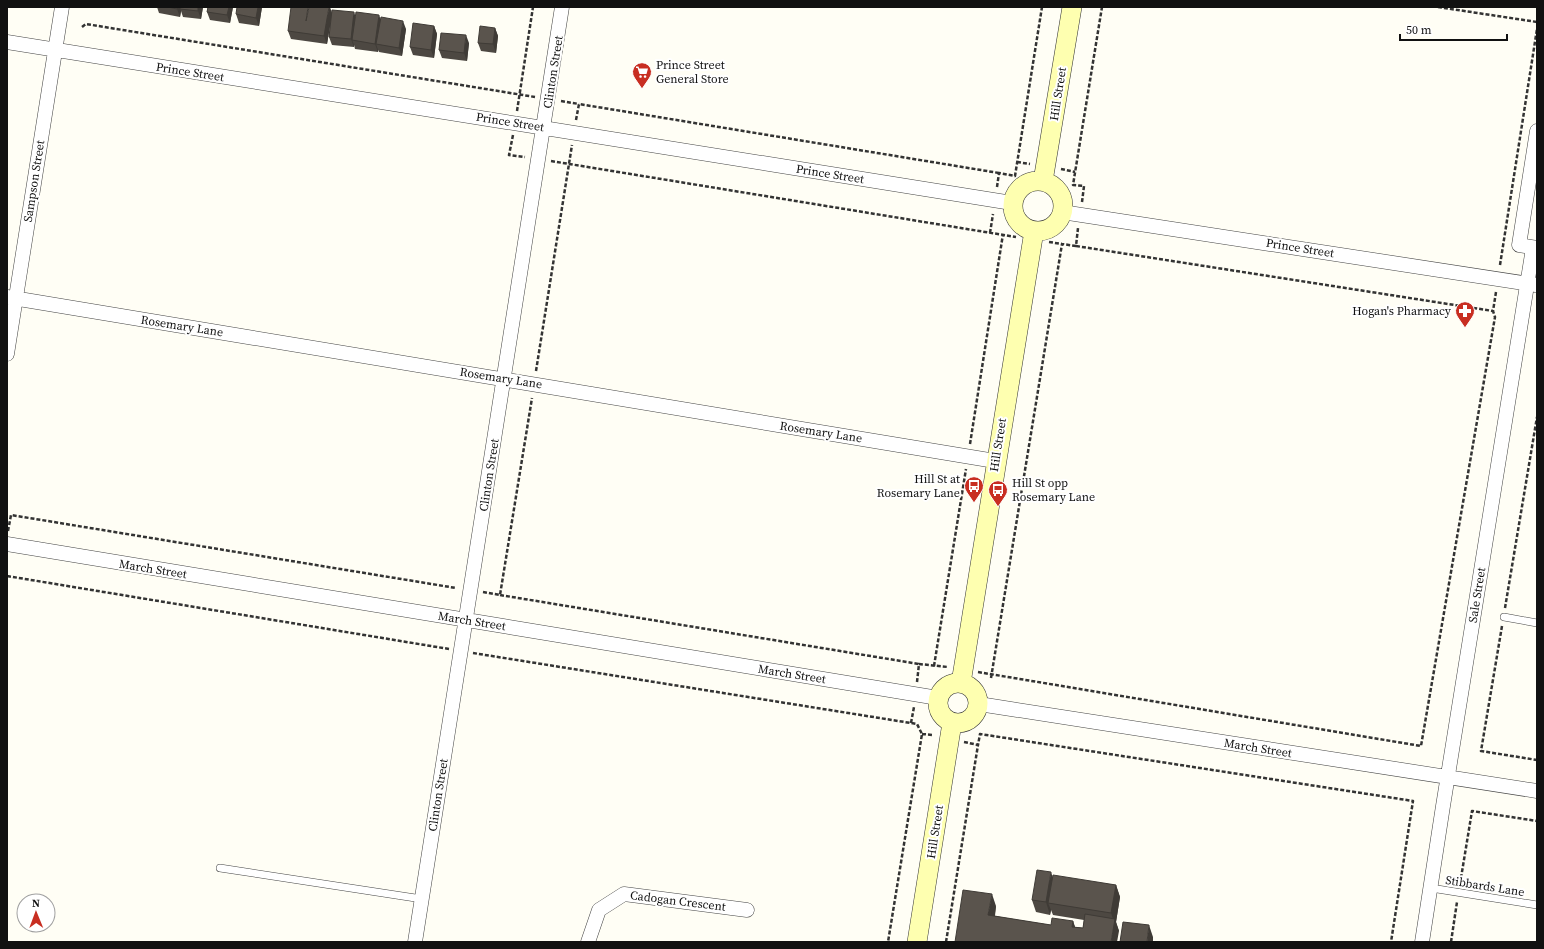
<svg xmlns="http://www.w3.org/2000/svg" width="1544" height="949" font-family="'Source Serif 4',serif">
	<rect width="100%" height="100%" fill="#fffef5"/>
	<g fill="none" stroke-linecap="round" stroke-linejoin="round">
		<defs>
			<path id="lane" d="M1504,617l33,6
				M220,868l202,31
				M1431,888l106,17"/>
			<path id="street" d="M7,42l1005,161
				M1537,131l-18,114 18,3
				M1062,212l474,73
				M7,297l988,164
				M7,354l55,-347
				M7,544l931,154
				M979,704l558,87
				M415,942l147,-935
				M588,942l11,-32 25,-16 123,16
				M1422,942l21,-136 90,-558"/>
			<path id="secondary" d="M1013 206a25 25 0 1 1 50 0a25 25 0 1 1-50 0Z
				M1043,181l29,-174
				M938 703a20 20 0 1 1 40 0a20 20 0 1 1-40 0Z
				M961,683l73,-452
				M917,942l35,-219"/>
		</defs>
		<use href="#lane" stroke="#444" stroke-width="8"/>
		<use href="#street" stroke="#444" stroke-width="15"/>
		<use href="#secondary" stroke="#333" stroke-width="20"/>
		<path stroke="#333" stroke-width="2.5" stroke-dasharray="4 2" stroke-linecap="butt" d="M1438,7l99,15
			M82,27l4,-3 449,73
			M561,101l18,3
			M517,111l16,-104
			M576,120l3,-16 420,69
			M513,135l-4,20 16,2
			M551,161l465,76
			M1017,162l13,2
			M1061,169l14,3
			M997,187l2,-14 16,3 27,-169
			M1082,202l2,-16 -11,-1 29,-178
			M990,233l3,-19
			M1049,242l13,2
			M1076,246l417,65
			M1500,265l37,-236
			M536,371l36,-226
			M970,444l33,-210
			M8,531l3,-16 445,73
			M7,576l442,73
			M483,592l17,3 32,-197
			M500,595l419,69
			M1505,608l32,-191
			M1502,626l-21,125 56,9
			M473,653l444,71 5,10 -34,208
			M934,666l32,-197
			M978,672l443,74 74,-429 -2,-6 3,-19
			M991,678l71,-434 14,2 2,-18
			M917,682l2,-18 29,3
			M911,723l3,-16
			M922,734l11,1
			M964,742l14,3 2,-11 433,67 -22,141
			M1460,884l12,-73 65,10
			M946,942l32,-197
			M1451,942l6,-40"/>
		<use href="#lane" stroke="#fff" stroke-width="7"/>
		<use href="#street" stroke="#fff" stroke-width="14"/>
		<use href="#secondary" stroke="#feffb0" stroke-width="19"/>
	</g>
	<path fill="#4d4842" d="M157,7h46l-2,12 -18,-2 -2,-6 -1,6 -21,-4z
		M208,7h25l-3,16 -20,-3 -3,-8z
		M262,7l-3,19 -20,-3 -3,-9z
		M332,13l23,4 26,2 25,10 -4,27 -23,-4 -1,-2v2l-23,-3 -1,-4v2l-22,-2 -3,-8 2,-16 -4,23 -36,-5 -3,-8z
		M434,26l3,8 -3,24 -21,-3 -3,-8z
		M495,28l3,8 -2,17 -15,-2 -3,-8z
		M469,43l-2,18 -25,-3 -3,-8z
		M1053,877l63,8 4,12 -4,25 3,9 -164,11 41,-36 -1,10 56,9 22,-4 2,6 8,1 1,-8 -31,-5 -2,-5 -1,5 -14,-3 -4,-12z"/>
	<path fill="#3f3b36" d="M177,7h5l-2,2 1,2 -1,6 -3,-8z
		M198,7h5l-2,12 -3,-8z
		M229,7h4l-3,16 -3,-8z
		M258,7h4l-3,19 -3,-8z
		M329,7h1l2,6 -5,31 -3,-8z
		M354,12l3,9 -5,19 2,5v2l-3,-8z
		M379,15l3,8 -6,21 2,6v2l-3,-8z
		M403,21l3,8 -4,27 -3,-8z
		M434,26l3,8 -3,24 -3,-8z
		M495,28l3,8 -2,17 -3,-9z
		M466,35l3,8 -2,18 -3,-8z
		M1051,872l4,12 -7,19 3,7 -1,5 -4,-13z
		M1116,885l4,12 -4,25 3,9 -2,11h-6l3,-20 -3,-9z
		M992,894l4,12 -3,21 -5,-12z
		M1073,921l4,12 -5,-6z
		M1149,925l4,12v5h-6z"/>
	<path fill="#5a544d" stroke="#3f3b36" d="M168,7h9v2z
		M180,7h18v4l-18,-2z
		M208,7h21l-2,8 -20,-3z
		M237,7h21l-2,11 -20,-4z
		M291,7h17l-2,14 3,-14h20l-5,29 -36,-5z
		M332,10l22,2 -3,27 -22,-2z
		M356,12l23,3 -4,29 -23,-4z
		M381,17l22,4 -4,27 -23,-4z
		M413,23l21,3 -3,24 -21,-3z
		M480,26l15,2 -2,16 -15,-1z
		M441,33l25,2 -2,18 -25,-3z
		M1037,870l14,2 -5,30 -14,-2z
		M1053,875l63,10 -5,28 -63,-10z
		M963,890l29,4 -4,21 63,10 1,-7 21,3 -1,6 11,1 2,-14 30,5 -4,23h-156z
		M1123,922l26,3 -2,17h-27z"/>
	<defs>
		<symbol id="supermarket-pin" viewBox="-11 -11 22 30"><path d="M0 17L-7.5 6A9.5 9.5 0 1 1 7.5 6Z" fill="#c82e21" stroke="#fff"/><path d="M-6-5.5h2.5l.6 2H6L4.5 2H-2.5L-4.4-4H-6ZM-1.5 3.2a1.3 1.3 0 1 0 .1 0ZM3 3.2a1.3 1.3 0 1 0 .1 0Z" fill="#fff"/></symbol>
		<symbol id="pharmacy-pin" viewBox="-11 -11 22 30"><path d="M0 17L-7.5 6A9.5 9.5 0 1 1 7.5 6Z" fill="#c82e21" stroke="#fff"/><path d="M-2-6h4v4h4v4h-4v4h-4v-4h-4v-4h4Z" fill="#fff"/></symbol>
		<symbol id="bus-pin" viewBox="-11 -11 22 30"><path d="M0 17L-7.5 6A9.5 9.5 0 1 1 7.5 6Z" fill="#c82e21" stroke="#fff"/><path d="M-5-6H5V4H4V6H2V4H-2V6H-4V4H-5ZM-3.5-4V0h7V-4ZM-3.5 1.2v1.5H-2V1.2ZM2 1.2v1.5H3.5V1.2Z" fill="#fff"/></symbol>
	</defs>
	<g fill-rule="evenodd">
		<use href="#supermarket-pin" x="631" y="61" width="22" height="30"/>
		<use href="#pharmacy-pin" x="1454" y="300" width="22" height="30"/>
		<use href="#bus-pin" x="963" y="475" width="22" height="30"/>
		<use href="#bus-pin" x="987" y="479" width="22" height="30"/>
	</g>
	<g text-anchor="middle" stroke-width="4" stroke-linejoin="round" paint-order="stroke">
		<g font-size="12" fill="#111" stroke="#fff" text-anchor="start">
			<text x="656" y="69">Prince Street<tspan x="656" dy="14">General Store</tspan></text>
			<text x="1451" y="315" text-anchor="end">Hogan's Pharmacy</text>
			<text x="960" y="483" text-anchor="end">Hill St at<tspan x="960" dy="14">Rosemary Lane</tspan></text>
			<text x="1012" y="487">Hill St opp<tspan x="1012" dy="14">Rosemary Lane</tspan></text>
		</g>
		<g font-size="12" fill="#111" stroke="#fff">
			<text transform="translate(190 72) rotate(9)" y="4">Prince Street</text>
			<text transform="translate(553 72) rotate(-81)" y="4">Clinton Street</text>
			<text transform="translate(1058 94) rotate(-81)" y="4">Hill Street</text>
			<text transform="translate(510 122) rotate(9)" y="4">Prince Street</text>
			<text transform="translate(830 174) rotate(9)" y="4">Prince Street</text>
			<text transform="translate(34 181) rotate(-81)" y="4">Sampson Street</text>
			<text transform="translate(1300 248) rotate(9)" y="4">Prince Street</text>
			<text transform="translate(182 326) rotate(9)" y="4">Rosemary Lane</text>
			<text transform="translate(501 378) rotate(9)" y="4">Rosemary Lane</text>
			<text transform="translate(821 432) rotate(9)" y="4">Rosemary Lane</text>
			<text transform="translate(998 445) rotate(-81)" y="4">Hill Street</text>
			<text transform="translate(489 475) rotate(-81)" y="4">Clinton Street</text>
			<text transform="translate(153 569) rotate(9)" y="4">March Street</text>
			<text transform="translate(1477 595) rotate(-81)" y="4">Sale Street</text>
			<text transform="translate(472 621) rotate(9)" y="4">March Street</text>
			<text transform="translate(792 674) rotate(9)" y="4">March Street</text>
			<text transform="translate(1258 748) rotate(9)" y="4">March Street</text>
			<text transform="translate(438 795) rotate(-81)" y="4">Clinton Street</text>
			<text transform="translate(935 832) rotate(-81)" y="4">Hill Street</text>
			<text transform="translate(1485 886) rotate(9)" y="4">Stibbards Lane</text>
			<text transform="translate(678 901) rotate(7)" y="4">Cadogan Crescent</text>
		</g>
	</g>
	<rect width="1544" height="949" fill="none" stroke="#111111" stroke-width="16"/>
	<g transform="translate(36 913) rotate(359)"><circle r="19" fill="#ffffff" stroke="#a0a0a0"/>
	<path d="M0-3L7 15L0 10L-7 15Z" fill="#c82e21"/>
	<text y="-6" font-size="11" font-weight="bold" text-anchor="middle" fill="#111111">N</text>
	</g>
	<path d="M1400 34v6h107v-6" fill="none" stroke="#111111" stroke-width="2"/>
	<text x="1406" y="34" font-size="12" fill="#111111" stroke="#ffffff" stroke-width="3" paint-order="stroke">50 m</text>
</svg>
